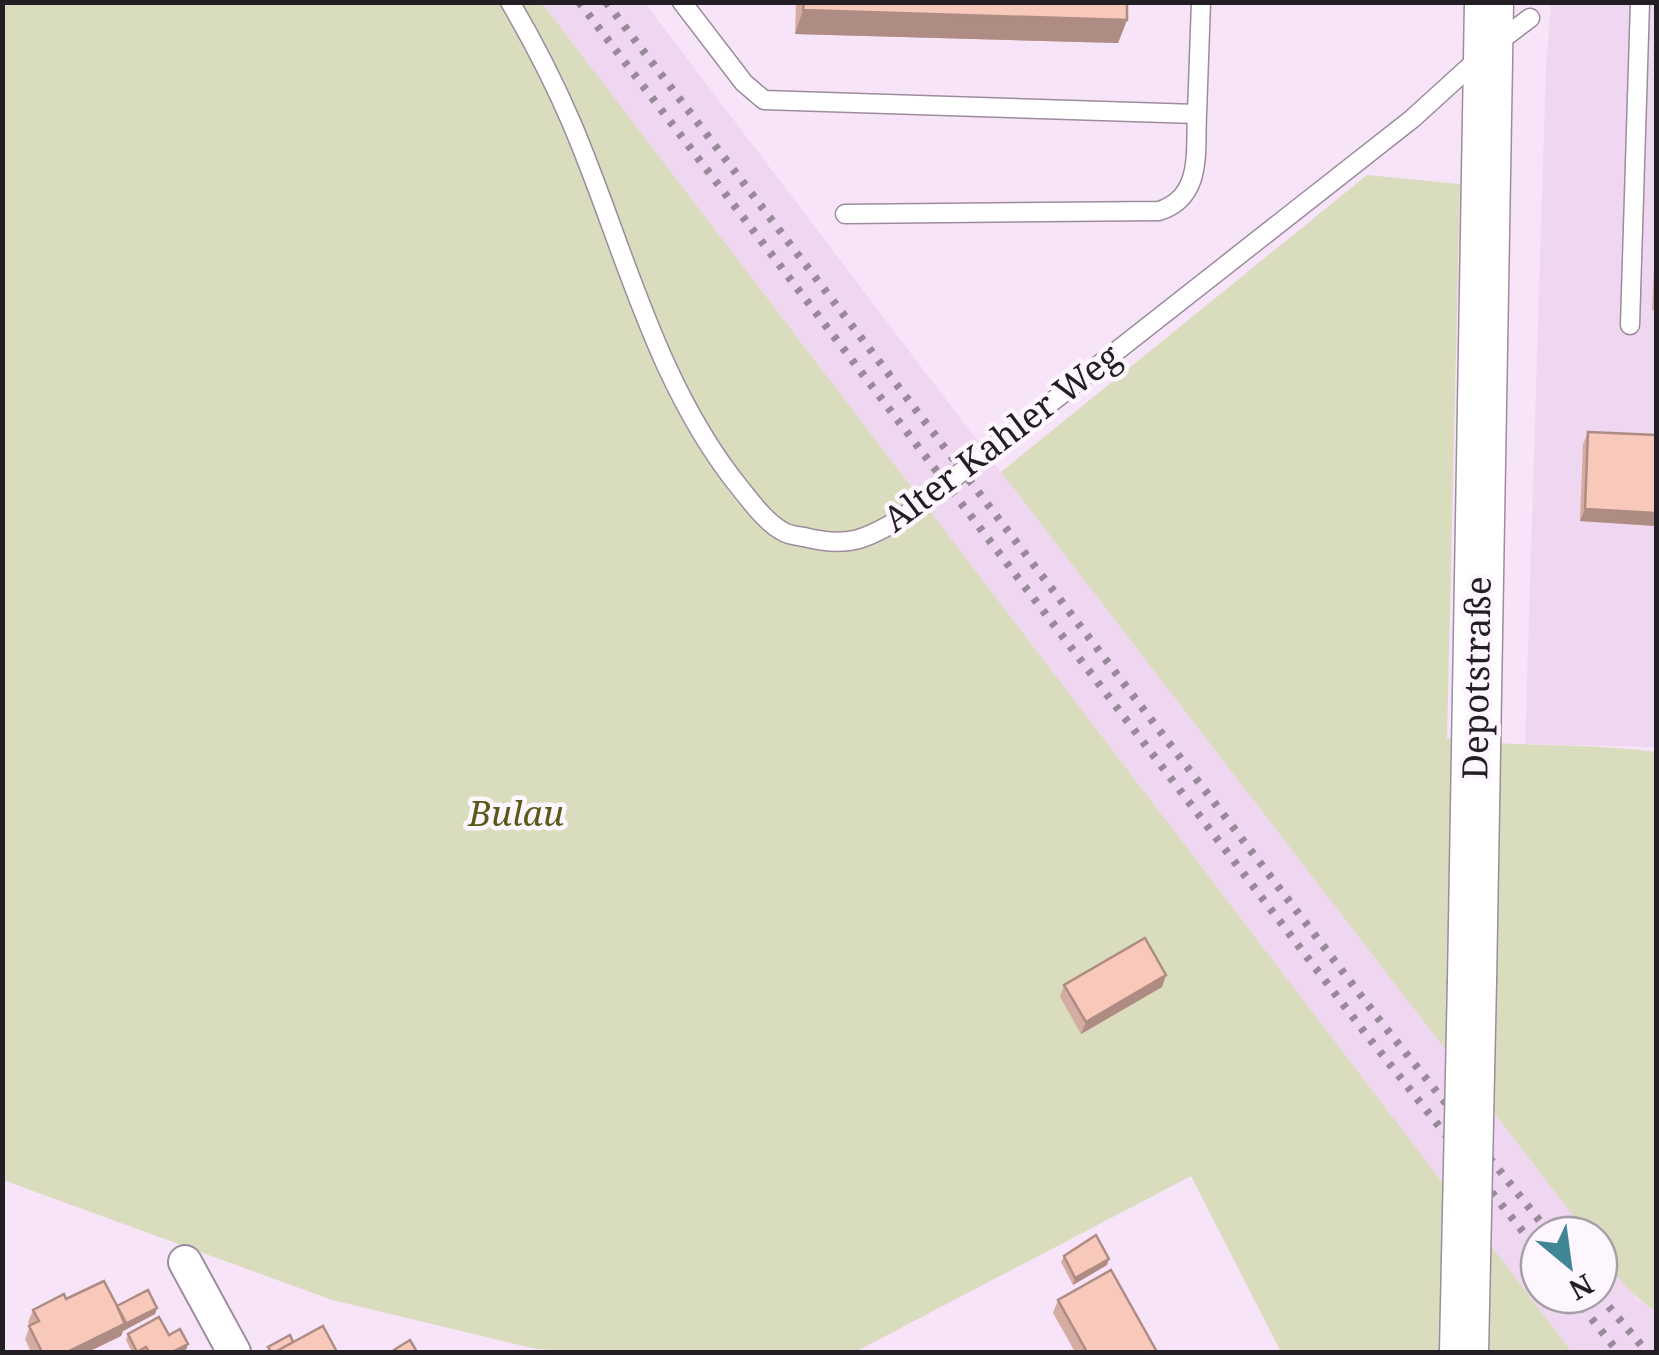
<svg xmlns="http://www.w3.org/2000/svg" width="1659" height="1355" font-family="'Noto Serif',serif">
	<rect width="100%" height="100%" fill="#f8e4f9"/>
	<path fill="#f0d7f1" d="M542,3h103l356,469 587,763h-49v60h60v-46l39,51 18,12v40h-84z
		M1551,3h105v744l-131,-3 21,-678z"/>
	<path fill="#dadcbe" d="M2,3h540l1030,1349h-291l-90,-176 -336,176h-284l-39,-4 -200,-48 -329,-120z
		M1367,175l93,9 -13,554c69,10 140,4 209,14v560c-23,-15 -57,-49 -57,-77h-11l-587,-763z"/>
	<g fill="none" stroke-linecap="round" stroke-linejoin="round">
		<defs>
			<path id="service" d="M510,2c23,39 44,80 62,122 52,122 83,259 168,364 12,15 26,34 42,43 6,4 15,5 22,6 43,11 62,3 99,-20
				M682,2l62,81 20,17 433,14 4,-112
				M845,214l314,-3c44,-14 36,-59 38,-97
				M1630,325l10,-323
				M1011,434l401,-315 77,-70 41,-31"/>
			<path id="minor" d="M185,1262l49,90"/>
			<path id="secondary" d="M1472,981l17,-979"/>
		</defs>
		<use href="#service" stroke="#9d8c9e" stroke-width="21"/>
		<use href="#minor" stroke="#9d8c9e" stroke-width="36"/>
		<use href="#secondary" stroke="#9d8c9e" stroke-width="51"/>
		<use href="#service" stroke="#fff" stroke-width="18"/>
		<use href="#minor" stroke="#fff" stroke-width="32"/>
		<use href="#secondary" stroke="#fff" stroke-width="48"/>
		<path stroke="#988a99" stroke-width="8" stroke-dasharray="5 10" stroke-linecap="butt" d="M579,2l786,1031 174,219
			M606,2l775,1020 170,213
			M1573,1295l45,57
			M1599,1295l48,57"/>
		<defs>
			<path id="service-bridge" d="M903,517l108,-83"/>
			<path id="secondary-bridge" d="M1464,1352l8,-371"/>
		</defs>
		<use href="#service-bridge" stroke="#9d8c9e" stroke-width="21" stroke-linecap="butt"/>
		<use href="#secondary-bridge" stroke="#9d8c9e" stroke-width="51" stroke-linecap="butt"/>
		<use href="#service-bridge" stroke="#fff" stroke-width="18"/>
		<use href="#secondary-bridge" stroke="#fff" stroke-width="48"/>
	</g>
	<path fill="#d5aca1" d="M796,2h331v18l-9,23 -323,-9z
		M1656,226v84h-4z
		M1588,432l68,3v91l-76,-5 3,-77z
		M1166,975l-4,12 -81,47 -21,-37 4,-12z
		M1064,1256l43,9 -34,20 -12,-23z
		M66,1299l51,7 40,2 -2,6 -32,17 -2,5 -33,16h-57l-6,-13 5,-13 -2,-4 5,-12z
		M1058,1300l99,52h-82l-22,-39z
		M128,1334l41,1 17,15 -4,2h-50l-6,-12z"/>
	<path fill="#ae8c83" d="M803,10l324,10 -9,23 -323,-9z
		M1585,509l71,4v13l-76,-5z
		M1166,975l-4,12 -81,47 5,-12z
		M1109,1259l-2,6 -34,20 2,-7z
		M157,1308l-2,6 -32,17 -2,5 -33,16h-21z
		M188,1344l-2,6 -4,2h-10z"/>
	<path fill="#f8c8bb" stroke="#ae8c83" stroke-width="2.5" d="M804,2h323v18l-324,-10z
		M1588,432l68,3v78l-71,-4z
		M1145,938l21,37 -80,47 -22,-37z
		M1096,1235l13,24 -34,19 -11,-22z
		M1111,1270l46,82h-70l-29,-52z
		M104,1281l22,42 -59,29h-25l-13,-26 10,-5 -6,-11 31,-16 2,5z
		M148,1290l9,18 -32,16 -8,-18z
		M159,1317l10,18 11,-6 8,15 -16,8h-23l-3,-5 -9,5 -9,-18z
		M323,1326l14,26h-62z
		M290,1335l3,7 -18,10h-4l-3,-5z
		M410,1340l7,12h-22l-1,-2z"/>
	<g text-anchor="middle" stroke-width="9" stroke-linejoin="round" paint-order="stroke">
		<g font-size="35" fill="#231d24" stroke="#fef6fe">
			<text transform="translate(1002 438) rotate(-37)" y="12">Alter Kahler Weg</text>
			<text transform="translate(1477 678) rotate(-89)" y="12">Depotstraße</text>
		</g>
		<g font-size="35" font-style="italic" fill="#585a16" stroke="#fef6fe">
			<text x="516" y="826">Bulau</text>
		</g>
	</g>
	<rect width="1659" height="1355" fill="none" stroke="#231d24" stroke-width="10"/>
	<g transform="translate(1569 1265) rotate(151)"><circle r="48" fill="#fef6fe" stroke="#a69fa7" stroke-width="2.5"/>
	<path d="M0-8L18 38L0 25L-18 38Z" fill="#418694"/>
	<text y="-15" font-size="28" font-weight="bold" text-anchor="middle" fill="#231d24">N</text>
	</g>
</svg>
